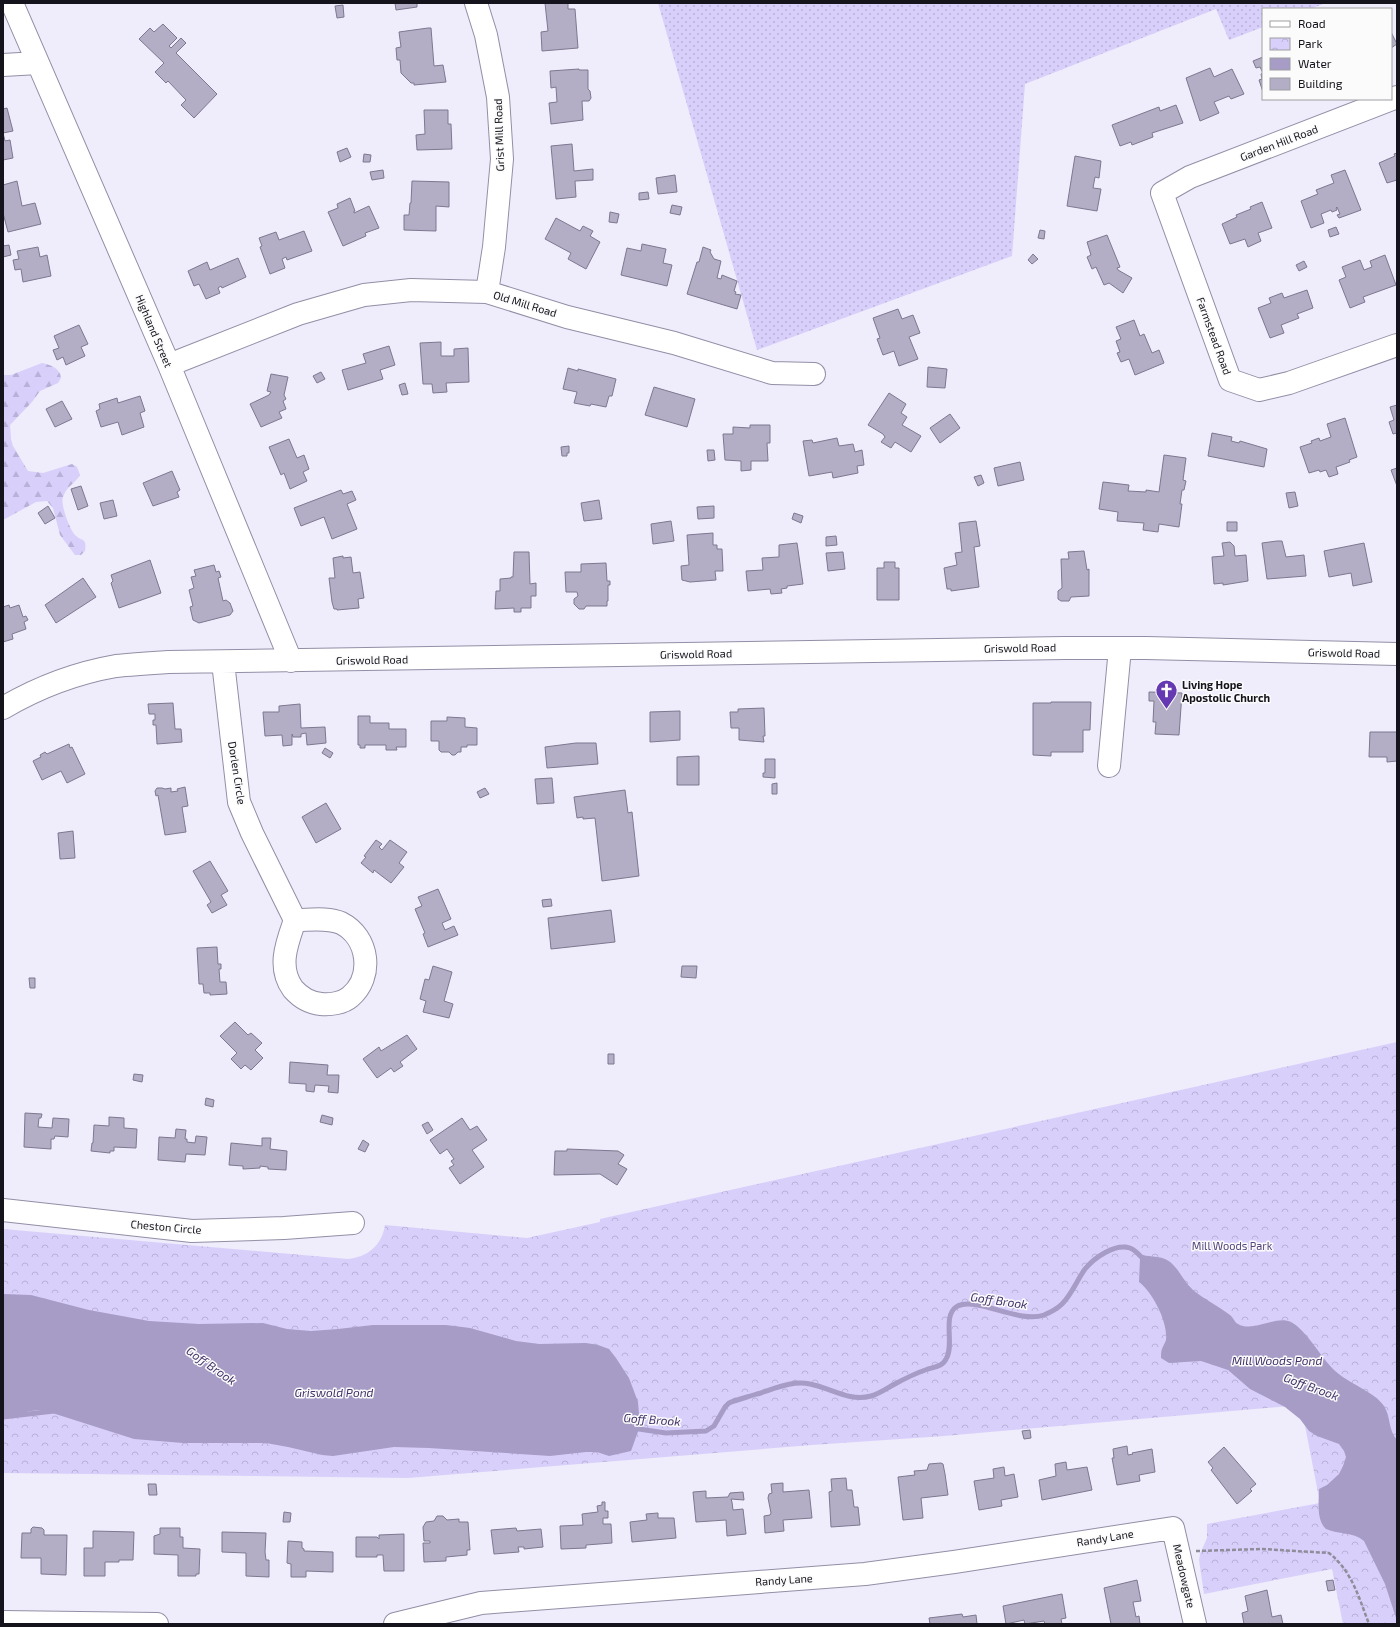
<svg xmlns="http://www.w3.org/2000/svg" width="1400" height="1627" font-family="'Exo 2',sans-serif">
	<defs>
		<pattern id="grass-dots" width="8" height="8" patternUnits="userSpaceOnUse"><rect width="8" height="8" fill="#d9cffb"/><path d="M2 2h.1M6 6h.1" fill="none" stroke="#b9b1d7" stroke-width="1.8" stroke-linecap="round"/></pattern>
		<pattern id="forest-firs" width="22" height="20" patternUnits="userSpaceOnUse"><rect width="22" height="20" fill="#d9cffb"/><path d="M5 1l3.5 6h-7zM16 11l3.5 6h-7z" fill="#b9b1d7"/></pattern>
		<pattern id="park-crowns" width="20" height="18" patternUnits="userSpaceOnUse"><rect width="20" height="18" fill="#d9cffb"/><path d="M2 6a3 3 0 1 1 6 0M12 15a3 3 0 1 1 6 0" fill="none" stroke="#b9b1d7"/></pattern>
	</defs>
	<rect width="100%" height="100%" fill="#efecfb"/>
	<path fill="url(#grass-dots)" d="M658,3h668l-16,6h-47v18l-34,13 -13,-31 -191,75 -13,172 -255,94z"/>
	<path fill="url(#forest-firs)" d="M42,363c9,2 18,5 19,15l-3,5 -18,8 -8,11 -22,23 1,14 2,7 15,25 15,2 29,-9 5,3 3,8c-6,10 -12,9 -17,22 -3,7 7,33 12,38 7,7 12,2 10,16l-4,4h-6l-15,-20 -7,-27 -6,-7 -11,1 -33,18v-145h8z"/>
	<path fill="url(#park-crowns)" d="M1397,1042v582h-54l-11,-55 -128,25 -5,-34 1,-6 7,-16v-14l113,-21 -19,-98 -357,31 -132,9 -404,33 -405,-5v-244l345,30c20,-2 34,-14 37,-34l142,13 73,-16v-3z"/>
	<path fill="#a69cc6" d="M1143,1255c8,2 17,1 24,5 11,6 16,21 26,30 11,9 25,16 37,25 4,3 4,7 8,9 15,9 38,-9 53,-2 15,8 30,35 42,47 14,14 42,23 51,37 7,11 4,24 13,34v181l-12,-37 -21,-43c-12,-10 -25,-6 -38,-12 -10,-9 -7,-28 -7,-40l8,-4 12,-11 4,-8 3,-9 -2,-6 -5,-7 -22,-8 -8,-5 -9,-12 -15,-12 -35,-18 -22,-19 -27,-9 -32,2 -8,-5c0,-3 0,-7 1,-9 1,-3 3,-6 4,-9 2,-18 -13,-47 -27,-58l1,-23z
		M3,1294l28,1 58,15 60,11 50,3 64,-1 24,6 24,2 27,-2 35,-4h73l24,3 46,13 23,3 47,-1 12,2 11,4 7,9 13,20 9,24 2,24 -9,25 -22,5 -12,-4h-11l-36,4 -121,-8 -35,-1 -61,9 -11,-1 -34,-8 -22,-4h-83l-49,-4 -91,-29c-14,0 -26,5 -40,6z"/>
	<g fill="none" stroke-linecap="round" stroke-linejoin="round">
		<path stroke="#a69cc6" stroke-width="5" d="M3,1417l51,-6
			M632,1428l34,5 40,-2 8,-5 11,-19 4,-4c9,-4 19,-6 28,-9 17,-5 35,-14 53,-10 21,4 39,18 61,12 8,-2 15,-7 22,-11 11,-6 23,-12 35,-16 7,-2 15,-3 18,-10 9,-14 -4,-42 10,-52 19,-12 62,17 88,8 7,-3 13,-6 18,-11 10,-10 15,-24 23,-35 9,-11 30,-26 45,-21 7,3 11,9 16,14"/>
	</g>
	<path fill="#b3aec6" stroke="#7d788f" d="M395,3h22v4l-21,3z
		M545,3h23v6h7l3,39 -36,3 -1,-19 7,-1z
		M343,5l1,12 -7,1 -2,-12z
		M163,24l14,14 -8,8 2,2 10,-10 5,5 -10,10 41,41 -23,24 -13,-13 5,-5 -18,-19 -2,2 -11,-11 9,-9 -25,-24 11,-11 4,4z
		M428,28h3l3,38 9,-1 3,17 -32,3v-2h-3l-10,-10 -1,-13h-3l-1,-12 5,-1 -2,-15z
		M1391,32l6,12 -6,4z
		M1263,57v35l-4,-12 3,-1 -1,-5 2,-1 -3,-6 -4,1 -3,-7z
		M1210,68l4,9 18,-8 12,25 -13,5 -2,-3 -15,6 5,11 -19,8 -14,-43z
		M579,69v1h9v19l2,2 1,7 -2,3h-7l1,19 -32,4 -2,-21 8,-1 -1,-15 -5,1 -1,-17z
		M1176,105l7,18 -31,10 1,4 -21,8 -1,-3 -11,4 -8,-21 47,-18 1,4z
		M7,108l6,23 -10,2 2,8 5,-1 3,18 -10,2v-51z
		M424,110h24v14h3l1,25 -35,1 -1,-15 9,-1z
		M572,144l2,27 19,-2v11l-18,1 1,16 -20,2 -5,-53z
		M347,148l4,9 -11,5 -3,-10z
		M1397,153v27l-10,3 -8,-20 16,-7 -1,-2z
		M364,154l7,1 -1,7h-7z
		M1075,156l26,5 -2,17 -4,-1 -2,11 8,1 -4,22 -30,-5z
		M383,170l1,8 -12,2 -2,-8z
		M1345,170l16,40 -22,8 -2,-3 3,-1 -3,-7 -1,1 1,2 -5,2 -1,-2 -10,4 3,9 -13,5 -10,-27 17,-7 -2,-4 18,-7 -3,-8z
		M675,175l2,17 -19,2 -2,-16z
		M17,181l5,25 13,-3 6,21 -33,8 -5,-19v-28z
		M412,181l37,1v25l-13,-1v25l-32,-1v-15h5l1,-12h1z
		M648,192l1,7 -10,1v-7z
		M350,198l5,13h-1v2l15,-7 10,22 -14,5 1,3 -23,10 -15,-34 10,-4 -1,-4z
		M1262,202l10,26 -14,5 3,8 -13,6 -3,-8 -15,5 -8,-20 15,-7 -1,-2 15,-6 -1,-2z
		M672,205l10,2 -2,8 -10,-2z
		M610,212l9,2 -2,9 -8,-1z
		M556,218l24,13 3,-5 10,5 -3,5 10,6 -14,27 -18,-10 3,-6 -26,-14z
		M1336,227l3,7 -9,3 -2,-7z
		M1040,230l5,1 -1,8 -6,-1z
		M304,231l8,20 -25,9 -1,-3 -4,2 3,9 -15,6 -10,-27 2,-1 -3,-8 17,-6 3,8z
		M1107,235l13,32 -3,1 1,2 14,8 -9,15 -14,-10 -5,2 -8,-18 -4,2 -5,-12 4,-2 -4,-13z
		M642,244l24,5 -3,14 9,2 -5,21 -46,-11 6,-27 14,3z
		M9,245l2,10 -8,2v-11z
		M38,247l2,10 7,-2 4,21 -28,6 -2,-13 -6,1 -2,-10 6,-1 -2,-8z
		M703,247l8,3 -1,2 4,7 7,2 -4,17 4,1 1,-4 15,6 -3,10 2,1 -1,2 6,1 -4,14 -50,-15 10,-32h2z
		M1033,254l5,5 -6,5 -4,-4z
		M1385,255l11,30 -33,12 2,5 -15,6 -11,-28 7,-3 -4,-10 18,-7 4,10 8,-3 -2,-6z
		M238,258l8,19 -24,11 -1,-2 -3,2 2,5 -14,6 -7,-15 -5,2 -6,-15 19,-9 3,8z
		M1304,261l3,6 -8,4 -3,-6z
		M1307,290l6,18 -16,6 2,4 -18,7 3,8 -14,5 -12,-30 13,-5 -2,-5 13,-5 2,5z
		M898,309l4,10 11,-4 7,18 -11,4 9,22 -19,7 -5,-15 -11,4 -6,-16 3,-1 -7,-20z
		M1134,320l6,16 4,-2 8,19 7,-3 5,13 -29,12 -6,-16 -8,3 -4,-9 3,-1 -4,-11 5,-2 -5,-12z
		M79,325l9,19 -7,3 4,9 -19,9 -3,-8 -6,3 -4,-10 6,-2 -5,-12z
		M441,342v14h13v-7l14,-1 1,34 -23,1 1,9 -14,1 -1,-9h-9l-3,-41z
		M389,346l6,19 -15,5 3,9 -35,11 -6,-20 24,-7 -3,-9z
		M928,367l19,2 -2,19 -18,-1z
		M568,368l10,3v-2l38,10 -4,17h-3l-3,11 -15,-3 -1,2 -16,-3 3,-11 -14,-3z
		M321,372l4,7 -8,4 -4,-7z
		M271,374l17,3 -4,18 2,4 -3,2 3,8 -7,3 3,6 -21,9 -11,-23 19,-9 2,-3 -4,-1z
		M405,383l3,11 -6,1 -3,-10z
		M654,387l41,12 -8,28 -42,-12z
		M889,393l17,11 -5,9 6,4 -5,8 19,11 -10,16 -16,-10 -4,6 -10,-6 4,-5 -2,-3 -15,-9z
		M140,396l5,15 -5,2 4,14 -22,8 -4,-13 -17,5 -5,-16 4,-2 -1,-5 18,-6 1,5z
		M62,401l10,18 -17,8 -9,-18z
		M1397,405v28l-4,1 -4,-12 5,-2 -4,-13z
		M950,414l10,14 -20,15 -10,-15z
		M1345,418l12,39 -8,3 1,2 -14,5 2,7 -9,3 -3,-7 -6,2 -1,-2 -10,3 -9,-26 12,-4 -1,-2 8,-3 1,3 11,-4 -4,-13z
		M750,425h20v18h-3l1,18h-17v9l-10,1v-10l-16,-1 -2,-26h10v-7l17,1z
		M1212,433l20,4 -1,4 8,2 1,-2 27,8 -3,18 -56,-11z
		M837,438l2,8 14,-2 2,8 7,-2 2,15 -7,1 1,7 -25,5 -1,-6 -23,4 -6,-35 9,-1 1,3z
		M289,439l8,19 7,-3 5,14 -6,3 4,9 -17,8 -6,-16 -3,2 -12,-28z
		M569,446v7h-2v3h-5l-1,-9z
		M707,450h7l1,10 -7,1z
		M1164,455l22,3 -3,22 3,1 -2,9h-2l-2,14h2l-3,23 -20,-3 -1,8 -15,-2 1,-7 -27,-2 1,-9 -19,-3 4,-27 26,3 -1,6 18,1v-2l13,2z
		M1020,462l4,18 -26,6 -4,-18z
		M1397,468v18l-6,-16z
		M172,471l8,19 -3,2 2,5 -26,9 -10,-23z
		M981,475l3,8 -6,3 -4,-9z
		M81,486l7,20 -10,4 -7,-21z
		M341,490l2,4 9,-3 4,9 -9,4 10,25 -25,10 -8,-22 -23,9 -7,-18z
		M1295,492l3,14 -9,2 -3,-15z
		M113,500l4,16 -13,3 -4,-16z
		M599,500l3,19 -18,2 -3,-18z
		M48,506l7,12 -10,6 -7,-11z
		M714,506v12l-16,1 -1,-12z
		M794,513l9,3 -2,7 -9,-4z
		M671,521l3,20 -21,3 -2,-20z
		M976,521l4,25 -6,1 5,40 -28,4v-2h-4l-3,-21 13,-3 -2,-12 7,-1 -3,-29z
		M1227,522h10v9h-10z
		M713,533v12h4v4h5l1,22h-8l1,9 -26,2 -8,-2 -1,-14 8,-1 -2,-30z
		M836,536l1,9 -11,1v-9z
		M1277,541h5l4,16 18,-2 2,21 -39,3 -5,-36z
		M1230,542l4,4 1,10 11,-1 2,26 -25,4v-2l-9,1 -2,-27 12,-1 -2,-13z
		M797,543l6,41 -16,2v2l-6,1 1,4 -11,1 -1,-5 -22,2 -2,-20 17,-1 -1,-12 17,-1v-12z
		M1364,543l8,39 -19,4 -2,-13 -22,4 -5,-26z
		M1084,551l3,19 2,-1v27l-18,1 -2,4h-8l-3,-2v-8l4,-3 -1,-29h8l-1,-7z
		M514,552h15l1,32 6,-1v13h-5v12h-10v4h-7v-4l-19,1 1,-18h4v-12l11,-1v-1h2z
		M843,552l2,17 -17,2 -2,-18z
		M343,556v2l8,-1 2,16 7,-1 4,26 -6,1 1,9 -22,2v-1h-3l-2,-7 -3,-24h6l-2,-20z
		M150,560l11,33 -42,15 -8,-25 2,-2 -2,-6z
		M884,562h11v6h4v32h-22v-32h7z
		M606,563l1,18h3v4h-2v16h-1v5h-21l-2,3h-5l-5,-5v-5l4,-3 -1,-4h-11l-1,-20h16v-8z
		M214,565l2,7 3,-1 2,6 -3,1 5,23 3,-1 4,3 3,8 -3,4 -31,8 -6,-3 -3,-13 3,-1 -4,-16 5,-2 -3,-11 5,-1 -2,-6z
		M83,578l13,19 -40,26 -11,-18z
		M9,605l1,3 9,-3 4,12 3,-1 2,4 -4,2 2,7 -14,5 1,5 -10,3v-35z
		M1149,692l33,1 -3,42 -24,-1 1,-12h-3l1,-21h-5z
		M1051,702h40l-1,28h-7v22h-32v4l-18,-1v-52h18z
		M173,703l2,26h6l1,13 -25,2 -1,-19h-3v-5h2v-6h-6l-1,-10z
		M300,704l1,24 24,-1 1,16 -19,2 -1,-12 -5,1v3h-8l-1,-3v11l-9,1 -1,-11 -17,1 -2,-24h16v-6z
		M764,708l1,28h-2l1,6 -25,-2v-12h-8l-1,-16h8v-3z
		M680,711v29l-30,2v-30z
		M358,716h12v7h19v6h17v18h-10l1,3h-11v-5h-21v3h-5v-3h-2z
		M447,717l18,1v9l12,1v17h-10v2h-6v5h-3l-3,3h-3l-3,-3h-8l-2,-2v-9h-8v-20h16z
		M1370,732h27v29l-10,1v-5h-18z
		M576,743h20l2,21 -51,4 -2,-21z
		M69,744l1,4 2,-1 13,27 -18,9 -6,-12 -19,9 -9,-19 8,-4 -1,-2 5,-3 2,2z
		M325,748l8,5 -3,5 -8,-5z
		M699,756v29h-22v-28z
		M765,759h10v19l-12,-1v-4h2z
		M552,778l2,25 -17,1 -2,-25z
		M777,783v11h-5v-10z
		M185,787l3,19 -6,1 4,25 -21,3 -7,-40 -2,1 -1,-5 2,-3h5l3,1 6,-1v4l7,-1 -1,-2z
		M485,788l4,6 -9,4 -3,-6z
		M625,790l3,23 4,-1 7,64 -37,5 -7,-63 -12,1v-2l-6,1 -3,-21z
		M326,803l15,26 -25,14 -14,-26z
		M73,831l2,27 -15,1 -2,-26z
		M376,840l6,4 -3,3 3,3 8,-10 17,12 -8,11 5,4 -13,16 -17,-13 -1,3 -12,-10 5,-6 -2,-1z
		M210,861l18,30 -7,4 6,10 -15,8 -5,-8 4,-3 -18,-31z
		M438,889l13,30 -9,4 3,7 9,-4 4,9 -30,12 -5,-13 2,-1 -10,-24 7,-3 -4,-9z
		M551,899l1,7 -9,1 -1,-7z
		M611,910l4,32 -64,7 -3,-31z
		M217,947l1,17h3v5h-2l1,13h6l1,12 -17,1v-2h-6l-1,-9h-4l-2,-36z
		M433,966l19,6 -8,29 9,3 -4,14 -26,-6 3,-11 -6,-2 5,-20 4,1z
		M682,966h15l-1,12 -15,-1z
		M29,978h6v10h-5z
		M235,1022l13,13 3,-2 11,10 -7,7 8,8 -12,12 -6,-5 -4,4 -10,-10 6,-6 -17,-17z
		M407,1035l10,14 -17,13 3,4 -9,6 -3,-4 -14,10 -14,-19 16,-12 2,4z
		M608,1054h6v10h-6z
		M290,1062l38,3 -1,10h12l-1,18 -10,-1 1,-6 -14,-1 -1,7 -8,-1v-7l-17,-1z
		M134,1074l9,1 -1,7 -9,-2z
		M206,1098l8,2 -1,7 -8,-2z
		M25,1113l17,1 -1,4h-2l-1,9 14,1 1,-10 16,1 -1,18 -13,-1 -1,3h-3v10l-27,-2z
		M322,1115l11,3 -1,7 -12,-3z
		M109,1117l15,1v10l13,1 -1,19 -22,-1v4h-4v2l-19,-2 1,-8h1l1,-18 15,1z
		M462,1118l8,12 7,-4 10,14 -15,10 12,17 -24,17 -11,-16 5,-3 -3,-4 3,-2 -7,-10 -7,5 -10,-14z
		M428,1122l5,8 -6,4 -5,-9z
		M176,1129l10,1 -1,9h2v3l8,1 1,-7 11,1 -2,18 -19,-1 -1,8 -27,-2 1,-23 16,1z
		M262,1138h9l-1,11 17,2 -1,19 -18,-1v-2l-8,-1v2l-17,1v-3l-14,-1 2,-22 31,3z
		M363,1140l6,4 -4,8 -7,-3z
		M567,1149l51,2 6,4 -6,9 9,5 -10,16 -17,-11 -46,1 1,-24h12z
		M1030,1430l1,8 -7,1 -2,-8z
		M1127,1446l1,9 5,-1 -1,-1 20,-4 3,23 -16,3 1,6 -23,4 -5,-27h2l-1,-9z
		M1224,1447l32,37 -6,5 2,2 -15,13 -26,-34 2,-2 -5,-6z
		M1066,1462l1,8 20,-3 5,23 -50,10 -3,-20 17,-4 -1,-12z
		M941,1463l2,1 2,10 3,21 -27,3 2,20 -20,2 -5,-43 17,-2 -1,-4 13,-1 2,-6z
		M1004,1467l1,9 9,-2 4,23 -17,3 1,6 -23,4 -5,-29 20,-3 -1,-9z
		M846,1478l1,12h5l2,17h4l2,18 -29,2 -2,-35 3,-1 -1,-12z
		M783,1483v9l26,-2 3,28 -29,2 1,11 -19,2 -1,-17 6,-1 1,-2 -3,-15 1,-4 3,-1 -1,-9z
		M148,1484h8l1,11h-8z
		M706,1491v7l22,-1 2,-4 13,-1 1,8 -13,-1 1,3 1,8 10,-1 3,25 -19,2 -1,-16 -30,2 -3,-30z
		M602,1502h3v9h3v7h-5v6h8l1,19 -26,2v3l-25,1 -1,-23 23,-1 -1,-11 16,-2 -1,-6 5,-1z
		M284,1512l7,1 -1,9h-7z
		M658,1513v5h16l2,20 -44,4 -2,-20 17,-2 -1,-6z
		M437,1516h6l4,4 12,-1v3h9l2,28h-3v5l-21,2v4l-22,1 -1,-19h7v-2h-6l-1,-14 3,-5 8,-1z
		M33,1527l9,1 2,2v5h23l-1,40 -25,-1v-16h-20l1,-25h9v-4z
		M160,1528h20v9h3v11l17,1 -1,25h-3v2h-18v-21l-24,-1v-18l6,-2z
		M516,1528l1,3 24,-2 2,18 -19,2v-2h-6l1,5 -25,2 -3,-24z
		M93,1531l41,1 -1,28h-14v2h-14v14h-21v-28h9z
		M222,1532l44,1 -1,19 1,8h3v17l-23,-1v-23l-24,-1z
		M404,1534v37h-20l-1,-16h-6v2h-21v-20h21l2,2v-4z
		M288,1541l14,1v6l2,1v2l29,1v20l-27,-1v6h-15v-13l-4,-1z
		M1137,1580l4,21 -8,1 3,15 3,-1 1,8h-29l-7,-36z
		M1333,1580l2,10 -7,1 -2,-10z
		M1267,1590l5,27 9,-2 2,9h-39l-2,-11 6,-2 -3,-15z
		M1062,1594l4,24 -5,1 1,5h-17l-1,-3 -19,3 -1,-4 -18,4 -3,-18z
		M962,1614l1,3 13,-2 1,9h-47l-1,-6z"/>
	<g fill="none" stroke-linecap="round" stroke-linejoin="round">
		<defs>
			<path id="minor" d="M12,3l157,362 122,296
				M476,3l10,32 12,62 4,62 -8,88 -7,45
				M3,65l35,-2
				M1397,97l-207,80 -28,16 68,187 29,10 30,-7 108,-38
				M169,365l129,-51 66,-19 47,-5 76,2 80,25 107,26 98,30 42,1
				M223,662l16,140 13,31 43,87c14,0 33,-3 46,3 28,14 33,54 9,74 -7,6 -20,8 -29,7 -11,-1 -20,-6 -28,-15 -16,-22 -6,-46 2,-69
				M3,708c34,-20 73,-35 113,-42 17,-2 35,-3 52,-4l897,-14h81l251,6
				M1109,766l11,-118
				M3,1210l189,21 92,-3 69,-5
				M3,1622l154,2
				M395,1624l86,-21 384,-29 89,-12 219,-34 22,96"/>
		</defs>
		<use href="#minor" stroke="#938ea6" stroke-width="24"/>
		<path stroke="#908d9a" stroke-width="2.5" stroke-dasharray="4 2" stroke-linecap="butt" d="M1196,1551l66,-2 67,4c23,18 30,45 40,71"/>
		<use href="#minor" stroke="#fff" stroke-width="22"/>
	</g>
	<defs>
		<symbol id="church-pin" viewBox="-11 -11 22 30"><path d="M0 17L-7.5 6A9.5 9.5 0 1 1 7.5 6Z" fill="#6439b1" stroke="#fbfbfb"/><path d="M-1.2-6h2.4v3.5h3.3v2.4h-3.3V6h-2.4V-.1h-3.3v-2.4h3.3Z" fill="#fff"/></symbol>
	</defs>
	<g fill-rule="evenodd">
		<use href="#church-pin" x="1154" y="678" width="25" height="34"/>
	</g>
	<g text-anchor="middle" stroke-width="3" stroke-linejoin="round" paint-order="stroke">
		<g font-size="11" fill="#15131c" stroke="#fbfbfb">
			<text transform="translate(499 135) rotate(-92)" y="4">Grist Mill Road</text>
			<text transform="translate(1279 143) rotate(-21)" y="4">Garden Hill Road</text>
			<text transform="translate(525 304) rotate(17)" y="4">Old Mill Road</text>
			<text transform="translate(154 331) rotate(67)" y="4">Highland Street</text>
			<text transform="translate(1214 336) rotate(70)" y="4">Farmstead Road</text>
			<text transform="translate(1020 648) rotate(-1)" y="4">Griswold Road</text>
			<text transform="translate(1344 653) rotate(1)" y="4">Griswold Road</text>
			<text transform="translate(696 654) rotate(-1)" y="4">Griswold Road</text>
			<text transform="translate(372 660) rotate(-1)" y="4">Griswold Road</text>
			<text transform="translate(237 773) rotate(81)" y="4">Dorlen Circle</text>
			<text transform="translate(166 1227) rotate(5)" y="4">Cheston Circle</text>
			<text transform="translate(1105 1538) rotate(-9)" y="4">Randy Lane</text>
			<text transform="translate(1184 1576) rotate(77)" y="4">Meadowgate</text>
			<text transform="translate(784 1580) rotate(-4)" y="4">Randy Lane</text>
		</g>
		<g font-size="11" font-weight="bold" fill="#15131c" stroke="#fbfbfb" text-anchor="start">
			<text x="1182" y="689">Living Hope<tspan x="1182" dy="13">Apostolic Church</tspan></text>
		</g>
		<g font-size="11" fill="#54447c" stroke="#fbfbfb">
			<text x="1232" y="1250">Mill Woods Park</text>
		</g>
		<g font-size="12" font-style="italic" fill="#433369" stroke="#fbfbfb">
			<text transform="translate(999 1301) rotate(8)" y="4">Goff Brook</text>
			<text x="1277" y="1365">Mill Woods Pond</text>
			<text transform="translate(211 1366) rotate(35)" y="4">Goff Brook</text>
			<text transform="translate(1311 1387) rotate(20)" y="4">Goff Brook</text>
			<text x="334" y="1397">Griswold Pond</text>
			<text transform="translate(652 1420) rotate(4)" y="4">Goff Brook</text>
		</g>
	</g>
	<rect width="1400" height="1627" fill="none" stroke="#15131c" stroke-width="8"/>
	<rect x="1262" y="8" width="130" height="92" fill="#fbfbfb" stroke="#9f9ea2"/>
	<rect x="1270" y="21" width="20" height="6" fill="#ffffff" stroke="#9f9ea2"/>
	<text x="1298" y="28" font-size="12" fill="#15131c">Road</text>
	<rect x="1270" y="38" width="20" height="12" fill="url(#park-crowns)" stroke="#9f9ea2"/>
	<text x="1298" y="48" font-size="12" fill="#15131c">Park</text>
	<rect x="1270" y="58" width="20" height="12" fill="#a69cc6" stroke="#9f9ea2"/>
	<text x="1298" y="68" font-size="12" fill="#15131c">Water</text>
	<rect x="1270" y="78" width="20" height="12" fill="#b3aec6" stroke="#9f9ea2"/>
	<text x="1298" y="88" font-size="12" fill="#15131c">Building</text>
</svg>
